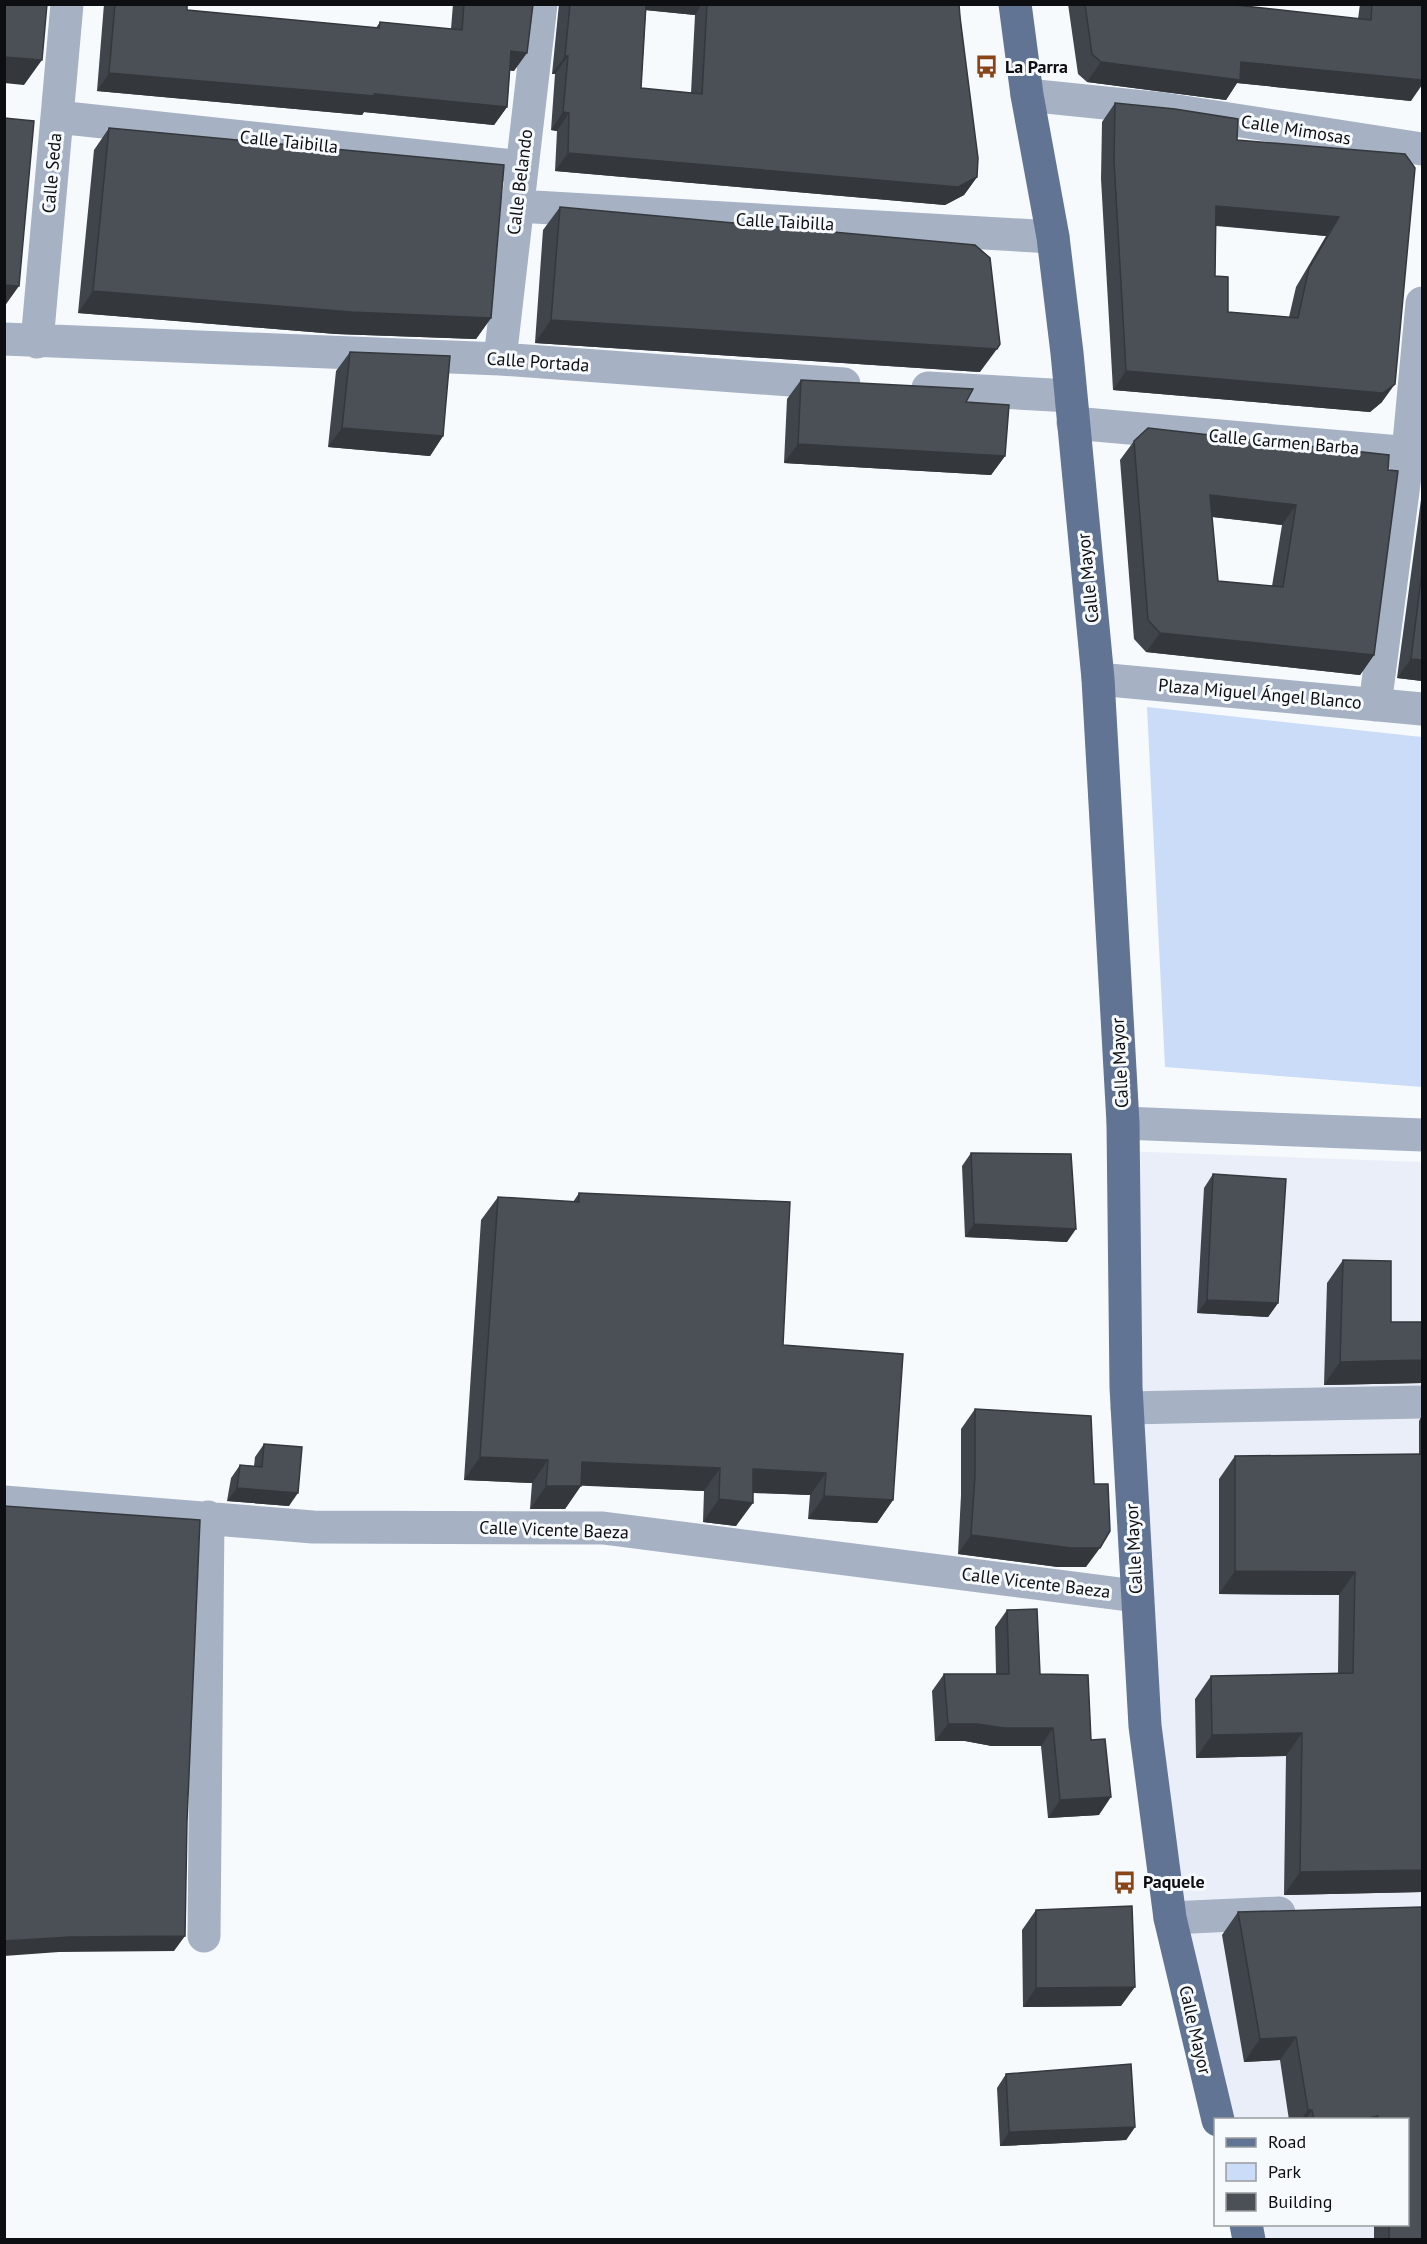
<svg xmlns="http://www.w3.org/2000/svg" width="1427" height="2244" font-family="'PT Sans',sans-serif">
	<rect width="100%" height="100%" fill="#f7fafd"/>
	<path fill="#e9eef8" d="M1124,1151l298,11v1077h-170l-5,-14 161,-1v-104l-190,-1 -48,-201z"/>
	<path fill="#cbdcf8" d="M1147,707l275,30v350l-257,-20z"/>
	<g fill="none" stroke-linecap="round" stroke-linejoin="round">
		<path stroke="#a6b1c3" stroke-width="33" d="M1027,95l137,14 258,40
			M57,117l465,50
			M517,206l536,31
			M4,339l496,20 344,25
			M37,342l30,-338
			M500,359l41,-355
			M928,388l142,8
			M1073,423l349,31
			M1098,679l324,30
			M1375,705l33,-252 14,-150
			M1123,1123l299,12
			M1127,1408l295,-6
			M4,1502l309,25 290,1 533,68
			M1170,1918l109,-5
			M204,1936l4,-419"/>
		<path stroke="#617493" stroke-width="33" d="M1015,4l12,91 26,142 14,116 31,326 25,444 3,264 19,339 25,192 48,202
			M1246,2224l3,16"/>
	</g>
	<path fill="#40454b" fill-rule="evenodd" d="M104,4h83v6l189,18 4,-6 71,7 2,-25h80l-19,67 -4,-1 -3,37 -13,18 -130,-13 -2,3 -265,-24z
		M559,4h400l18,173 -13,18 -19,10 -390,-34 2,-40 -6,-1 4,-56h-3zM646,10l49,5 -4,78 -50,-5z
		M1068,4h158l132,15 2,-15h62l-11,97 -174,-18 -11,17 -139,-18 -9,-8z
		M1115,103l122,37 168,14 -23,248 -12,10 -257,-22 -12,-211 1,-57zM1216,226l110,10 -30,51 -7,30 -61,-5 -13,-36z
		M109,128l382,190 -15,21 -140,-5 -258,-21 16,-163z
		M560,207l420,165 -445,-29 8,-113z
		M350,352l93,84 -13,20 -102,-9 8,-76z
		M801,380l165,22 39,54 -14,19 -207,-12 3,-64z
		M1134,441l255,14 -15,200 -14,20 -214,-23 -12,-13 -14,-179zM1212,517l70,8 -10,61 -54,-5z
		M1422,492v189l-25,-3z
		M971,1153l96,89 -102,-5 -3,-71z
		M1213,1174l65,129 -10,14 -71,-4 7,-125z
		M579,1193l204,152 110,155 -16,23 -69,-4 2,-24 -57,-2 -17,33 -33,-4 1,-31 -123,-6 -16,24h-35l2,-26 -68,-3 17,-260 17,-23 75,5z
		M1343,1260l48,62h31v61l-98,2 3,-102z
		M975,1409l119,75 -8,83h-28l-100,-13 3,-59v-66z
		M1422,1415v477l-138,3 2,-139 -90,2 -1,-59 16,-23 127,-3 1,-78 -120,-1v-115l16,-23 184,-2v-33z
		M264,1444l25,62 -62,-5 4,-23 9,-13 14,1 1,-9z
		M1007,1610l33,64 51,66 8,75 -51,3 -7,-72h-49l-27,-5h-30l-3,-50 12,-17h52l-1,-47z
		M1422,1907v333h-48v-16h33v-104h-118l-9,-60 -36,2 -22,-127 16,-23z
		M1036,1910l85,96 -98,1 -1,-77z
		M1006,2074l129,53 -9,13 -126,6 -3,-58z"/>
	<path fill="#34383d" d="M637,4h65l-7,11 -61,-6z
		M511,51l16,2 -13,18 -15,-1z
		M565,56h3l-13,18h-3z
		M4,57l38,3 -18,25 -20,-2z
		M1101,62h140l181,18v5l-11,16 -174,-18 -11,17 -139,-18z
		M109,73l265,21 133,13 -13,18 -130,-13 -2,3 -265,-24z
		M563,112l6,1 -12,18 -6,-1z
		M568,153l409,24 -13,18 -19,10 -390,-34z
		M1216,206l123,11 -13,19 -123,-12z
		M4,285l15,1 -15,21z
		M93,291l398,27 -15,21 -140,-5 -258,-21z
		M551,320l446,29 -17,23 -445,-29z
		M1126,371l269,13 -13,18 -12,10 -257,-22z
		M342,428l101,8 -13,20 -102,-9z
		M798,444l207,12 -14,19 -207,-12z
		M1210,495l86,10 -14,20 -86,-10z
		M1160,633l214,22 -14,20 -214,-23z
		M1411,659l11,1v21l-25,-3z
		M974,1224l102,5 -9,13 -102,-5z
		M1207,1300l71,3 -10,14 -71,-4z
		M1422,1360v23l-98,2 16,-23z
		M480,1457l68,3 -16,23 -68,-3z
		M582,1462l138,6 -16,23 -138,-6z
		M753,1469l73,4 -16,22 -73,-3z
		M546,1486h35l-16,23h-35z
		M237,1488l61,5 -9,13 -62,-5z
		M824,1496l69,4 -16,23 -69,-4z
		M719,1499l34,4 -17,23 -33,-4z
		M971,1535l129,13 -14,19h-28l-100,-13z
		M1235,1571l120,1 -16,23 -120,-1z
		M948,1724h29l76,4 -12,18h-49l-27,-5h-30z
		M1302,1733l-16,23 -90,2 16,-23z
		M1111,1797l-12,18 -51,3 12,-18z
		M1422,1870v22l-138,3 16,-23z
		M185,1936l-11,15 -115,1 -55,4v-15l66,-4z
		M1135,1987l-14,19 -98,1 13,-19z
		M1296,2037l-16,23 -36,2 16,-23z
		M1308,2110h4l-7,10h-4z
		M1378,2116l-2,4h-15z
		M1135,2127l-9,13 -126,6 9,-14z"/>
	<path fill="#4b5057" stroke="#34383d" stroke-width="1.5" fill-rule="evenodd" d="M4,4h43l-5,56 -38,-3z
		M115,4h72v6l192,18 1,-6 82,8 2,-26h69l-6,49 -16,-2 -4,56 -133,-13 1,2 -266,-23z
		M570,4h76l-5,84 61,6 5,-90h252l1,13 18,141 -1,19 -19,10 -390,-34 1,-40 -6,-1 5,-56h-3z
		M1085,4h141l145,16 1,-16h50v76l-181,-18 -1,18 -139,-18 -9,-8z
		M1115,103l60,6 63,10 -1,21 168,14 10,14 -20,216 -12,9 -257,-22 -12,-210zM1216,206l123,11 -30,51 -11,50 -70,-6v-35l-13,-1z
		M4,118l30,3 -15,165 -15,-1z
		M109,128l395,37 -13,153 -140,-6 -258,-21z
		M560,207l415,38 15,13 10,86 -3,5 -446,-29z
		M350,352l100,4 -7,80 -101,-8z
		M801,380l172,9 -7,13 43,3 -4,51 -207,-12z
		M1148,428l241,27 -1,15 10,1 -24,184 -214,-22 -12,-13 -14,-179zM1210,495l86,10 -13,82 -65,-6z
		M1422,571v89l-11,-1z
		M971,1153l100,1 5,75 -102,-5z
		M1213,1174l73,5 -8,124 -71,-3z
		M579,1193l211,9 -7,143 120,9 -10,146 -69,-4 2,-23 -73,-4v34l-34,-4 1,-31 -138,-6 -1,24h-35l2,-26 -68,-3 18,-260 81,5z
		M1343,1260l48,1v61h31v38l-82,2z
		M975,1409l116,7 3,68h14l2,47 -10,17h-29l-100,-13 4,-59z
		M264,1444l38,3 -4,46 -61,-5 3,-23 22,2z
		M1422,1454v416l-122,2 2,-139 -90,2 -1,-59 142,-3 2,-101 -120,-1v-115z
		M4,1506l196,14 -13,301 -2,115 -115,1 -66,4z
		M1037,1609l3,65 48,1 3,65 14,-1 6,58 -51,3 -7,-72h-49l-27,-4h-29l-4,-50h65l-2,-64z
		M1132,1906l3,81 -99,1v-78z
		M1422,1907v333h-33v-16h18v-104h-29v-4l-17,4h-47l-2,-10h-4l-12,-73 -36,2 -22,-127z
		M1131,2064l4,63 -126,5 -3,-58z"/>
	<defs>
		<symbol id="bus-bare" viewBox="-9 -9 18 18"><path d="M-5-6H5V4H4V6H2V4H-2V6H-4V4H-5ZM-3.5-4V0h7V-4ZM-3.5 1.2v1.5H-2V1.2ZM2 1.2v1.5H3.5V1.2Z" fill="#894519" stroke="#f7fafd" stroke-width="2.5" paint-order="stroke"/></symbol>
	</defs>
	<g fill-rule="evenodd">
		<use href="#bus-bare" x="970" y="50" width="33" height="33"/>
		<use href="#bus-bare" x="1108" y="1866" width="33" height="33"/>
	</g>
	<g text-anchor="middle" stroke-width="6" stroke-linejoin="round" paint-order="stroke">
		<g font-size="18" font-weight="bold" fill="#0d0e11" stroke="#f7fafd" text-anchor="start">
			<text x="1005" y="73">La Parra</text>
			<text x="1143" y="1888">Paquele</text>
		</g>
		<g font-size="18" fill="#0d0e11" stroke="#f7fafd">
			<text transform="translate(1296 130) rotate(9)" y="6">Calle Mimosas</text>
			<text transform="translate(289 142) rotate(6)" y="6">Calle Taibilla</text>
			<text transform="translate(52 173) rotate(-85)" y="6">Calle Seda</text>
			<text transform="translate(520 182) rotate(-83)" y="6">Calle Belando</text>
			<text transform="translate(785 222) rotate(3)" y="6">Calle Taibilla</text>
			<text transform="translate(538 362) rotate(4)" y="6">Calle Portada</text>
			<text transform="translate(1284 442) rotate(5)" y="6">Calle Carmen Barba</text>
			<text transform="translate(1088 578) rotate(-96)" y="6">Calle Mayor</text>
			<text transform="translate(1260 694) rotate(5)" y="6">Plaza Miguel Ángel Blanco</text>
			<text transform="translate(1120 1063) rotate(-93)" y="6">Calle Mayor</text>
			<text transform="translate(554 1530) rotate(2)" y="6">Calle Vicente Baeza</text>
			<text transform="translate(1134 1549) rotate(-93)" y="6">Calle Mayor</text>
			<text transform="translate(1036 1583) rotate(7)" y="6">Calle Vicente Baeza</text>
			<text transform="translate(1195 2030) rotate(77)" y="6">Calle Mayor</text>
		</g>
	</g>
	<rect width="1427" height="2244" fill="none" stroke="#0d0e11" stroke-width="12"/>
	<rect x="1214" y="2118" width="195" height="108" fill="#f7fafd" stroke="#999c9f" stroke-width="1.5"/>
	<rect x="1226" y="2138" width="30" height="9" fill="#617493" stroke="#999c9f" stroke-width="1.5"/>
	<text x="1268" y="2148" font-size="18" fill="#0d0e11">Road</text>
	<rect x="1226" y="2163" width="30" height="18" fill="#cbdcf8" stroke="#999c9f" stroke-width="1.5"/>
	<text x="1268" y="2178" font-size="18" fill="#0d0e11">Park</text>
	<rect x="1226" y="2193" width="30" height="18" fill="#4b5057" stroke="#999c9f" stroke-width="1.5"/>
	<text x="1268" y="2208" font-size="18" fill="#0d0e11">Building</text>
</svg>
